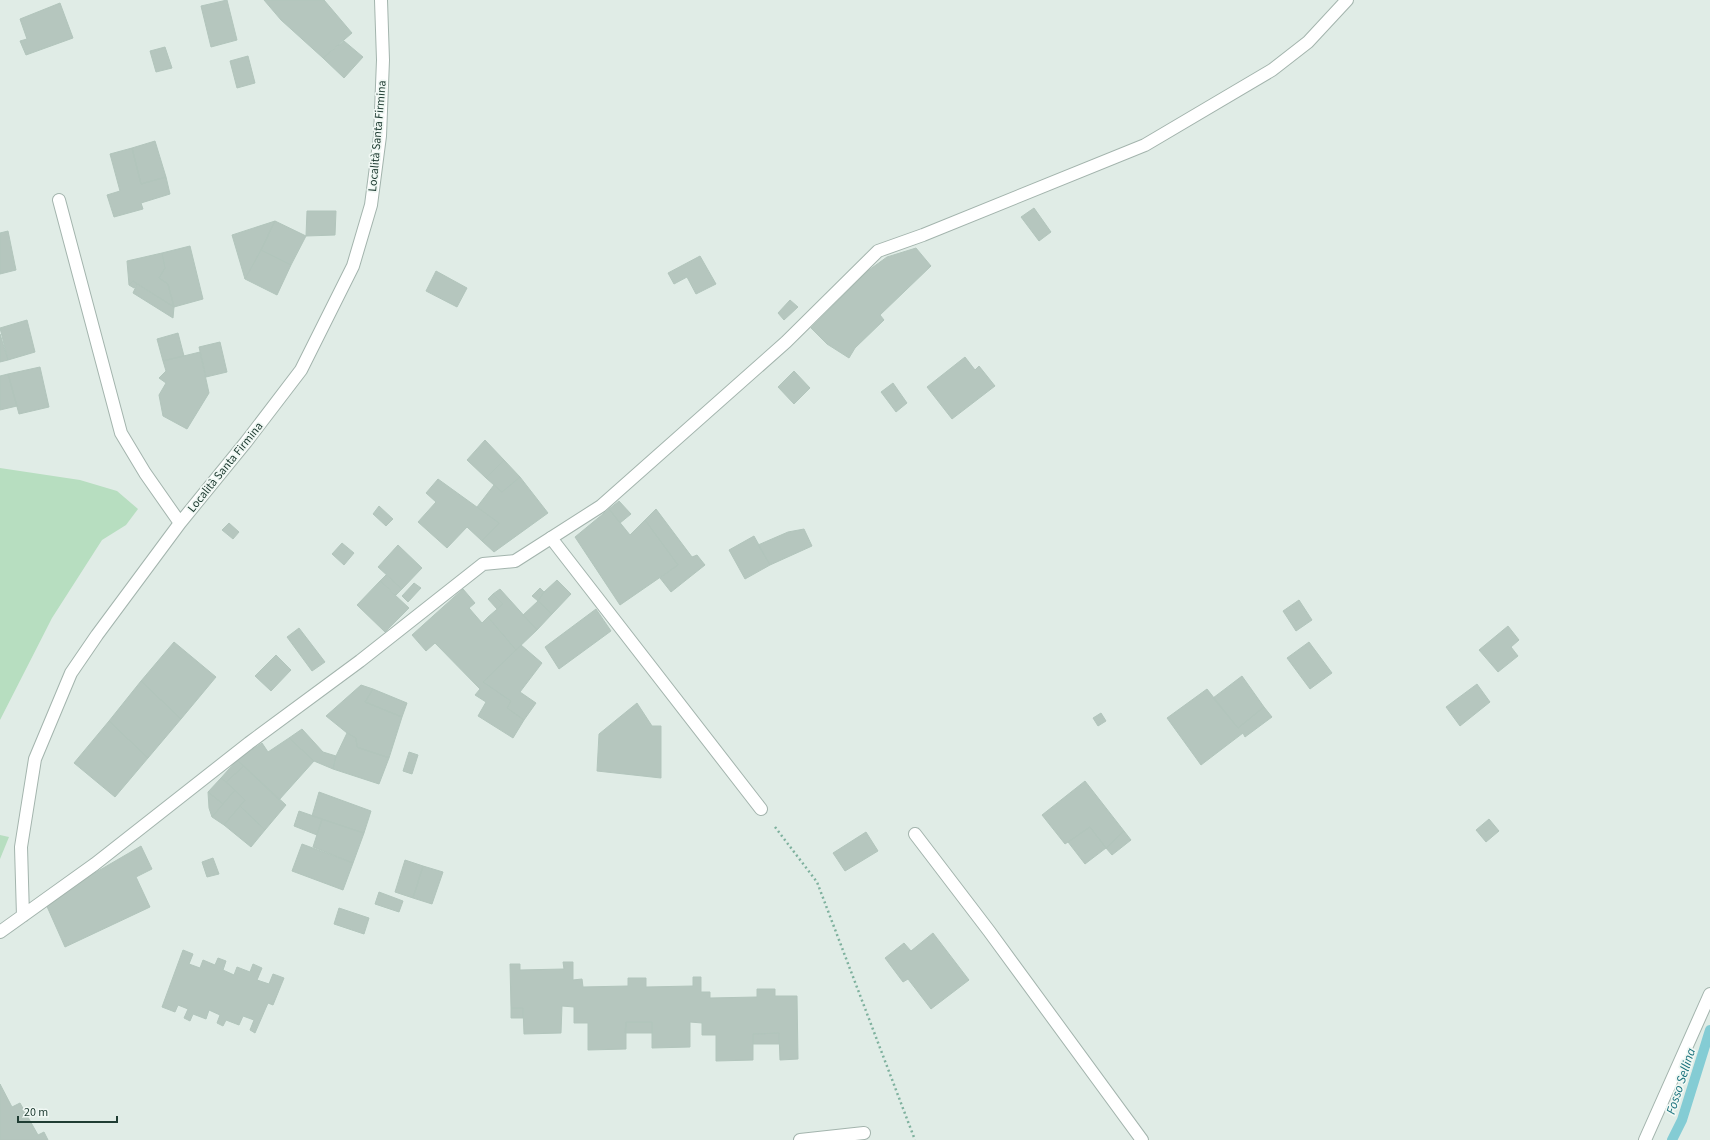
<svg xmlns="http://www.w3.org/2000/svg" width="1710" height="1140" font-family="'Source Sans 3',sans-serif">
	<rect width="100%" height="100%" fill="#e0ece6"/>
	<path fill="#b7dec0" d="M0,468l80,12 37,11 21,18 -12,16 -24,15 -50,78 -52,102z
		M0,835l9,2 -9,22z"/>
	<g fill="none" stroke-linecap="round" stroke-linejoin="round">
		<path stroke="#84ccd4" stroke-width="10" d="M1672,1140l10,-20 28,-90"/>
	</g>
	<path fill="#b5c6be" stroke="#b2c5bc" d="M227,0l10,40 -26,7 -10,-41z
		M264,0h60l28,33 -29,25 -42,-38z
		M60,3l13,35 -47,17 -6,-14 7,-2 -7,-20z
		M344,41l19,16 -19,21 -21,-20z
		M165,47l7,21 -16,4 -6,-21z
		M248,56l7,27 -18,5 -7,-27z
		M155,141l11,36 -25,7 -9,-36z
		M132,148l9,36 25,-7 4,17 -29,9 2,6 -29,8 -7,-22 13,-4 -10,-37z
		M1034,208l17,24 -12,9 -18,-24z
		M307,211h29l-1,24 -29,1z
		M275,221l31,15 -15,29 -30,-15z
		M275,221l-14,29 -16,29 -13,-44z
		M8,231l8,39 -16,4v-41z
		M190,246l13,53 -29,8 -6,-23 -9,-6 6,-10 -3,-15z
		M916,248l15,18 -51,49 4,5 -29,28 -6,10 -22,-14 -16,-16 58,-58 18,-13z
		M261,250l30,15 -14,30 -32,-16z
		M162,253l3,15 -6,10 9,6 6,23 -41,-26 -4,4 -2,-24z
		M700,256l16,28 -20,10 -9,-17 -13,7 -6,-11z
		M436,271l31,17 -10,19 -31,-16z
		M133,281l4,3 -3,4 -5,-3z
		M137,284l37,23 -1,11 -40,-25z
		M790,300l8,7 -14,13 -6,-7z
		M27,320l8,32 -27,8 -8,-32z
		M178,333l6,23 -21,5 -6,-22z
		M0,334l8,26 -8,2z
		M220,342l7,30 -21,5 -7,-30z
		M200,352l9,41 -22,36 -24,-13 -4,-21 7,-12 -7,-5 7,-7 -3,-10z
		M965,357l10,13 4,-4 16,20 -43,33 -25,-32z
		M40,367l9,40 -30,7 -11,-40z
		M794,371l16,17 -16,16 -16,-17z
		M8,374l9,32 -17,4v-34z
		M893,383l14,20 -11,9 -15,-20z
		M485,440l19,20 -18,18 -19,-18z
		M504,460l16,17 -18,15 -16,-14z
		M520,477l28,36 -54,39 -12,-11 17,-18 -22,-16 17,-22 8,7z
		M438,479l61,44 -17,18 -15,-14 -20,21 -29,-26 18,-20 -10,-9z
		M619,501l12,13 -11,9 -11,-14z
		M379,506l14,13 -7,7 -13,-12z
		M609,509l21,26 15,-15 33,45 -58,40 -45,-68z
		M656,509l36,48 5,-2 8,10 -34,27 -11,-14 18,-13 -33,-45z
		M229,523l10,9 -6,7 -11,-9z
		M804,529l8,17 -42,19 -12,-20 30,-13z
		M754,536l16,29 -25,14 -16,-29z
		M342,543l12,10 -10,12 -12,-11z
		M398,545l24,23 -20,21 -24,-22z
		M386,575l16,14 -6,6 -16,-14z
		M557,580l14,14 -19,20 -14,-13 6,-9z
		M380,581l29,27 -24,24 -28,-27z
		M414,583l7,5 -13,14 -6,-6z
		M540,588l4,4 -6,9 -6,-5z
		M463,589l12,14 -6,5 13,15 6,-6 28,33 -33,32 28,19 -4,7 17,12 -11,18 -35,-22 8,-14 -11,-7 5,-6 -45,-46 -9,8 -14,-16z
		M500,589l37,41 -21,20 -28,-33 15,-13 -10,-10z
		M493,594l10,10 -6,5 -9,-10z
		M1299,600l13,20 -16,11 -13,-20z
		M538,601l14,13 -15,16 -14,-15z
		M596,609l15,22 -52,38 -14,-22z
		M1508,626l11,14 -8,7 7,9 -20,16 -19,-22z
		M299,628l26,34 -13,9 -25,-34z
		M174,642l42,35 -35,42 -40,-38z
		M1309,642l23,31 -22,16 -23,-31z
		M521,645l21,18 -22,29 16,11 -12,17 -17,-12 4,-7 -28,-19z
		M276,655l15,15 -20,21 -16,-15z
		M1242,676l22,31 -26,21 -25,-30z
		M141,681l40,38 -33,39 -39,-37z
		M1477,684l13,18 -30,24 -14,-19z
		M361,685l12,4 -8,13 37,15 -13,41 -32,-11 -1,-9 -9,-5 -21,-17z
		M373,689l34,14 -5,14 -37,-15z
		M1207,689l31,39 26,-21 8,10 -27,20 -2,-4 -42,32 -34,-47z
		M637,703l15,23h9v52l-64,-7 2,-37z
		M1101,713l5,8 -8,5 -5,-8z
		M109,721l39,37 -33,39 -41,-34z
		M302,729l21,23 13,4 -3,13 -19,-8 -25,-23z
		M347,733l9,5 1,9 32,11 -10,26 -46,-15 3,-13z
		M289,738l25,23 -35,39 -42,-40 25,-17 6,9z
		M409,752l9,3 -6,19 -9,-3z
		M237,760l7,6 -18,16 -5,-4z
		M244,766l42,39 -21,25 -25,-24 5,-6 -19,-18z
		M221,778l14,12 -12,14 -15,-12z
		M1085,781l39,50 -18,17 -16,-21 -25,17 -23,-29z
		M235,790l10,10 -21,25 -12,-8z
		M208,792l15,12 -11,13 -3,-9z
		M319,792l52,19 -7,22 -52,-17z
		M240,806l25,24 -14,17 -27,-22z
		M299,811l23,8 -5,16 -23,-9z
		M322,819l42,14 -11,30 -40,-16z
		M1489,819l10,12 -13,11 -10,-12z
		M1090,827l16,21 -21,16 -17,-22z
		M1124,831l7,9 -19,15 -6,-7z
		M866,832l12,19 -33,20 -12,-18z
		M302,844l51,19 -10,27 -51,-19z
		M141,846l11,23 -16,8 14,30 -85,40 -20,-45z
		M213,858l6,16 -12,3 -5,-15z
		M405,860l18,6 -10,32 -18,-6z
		M423,866l20,6 -11,32 -19,-6z
		M379,892l24,9 -4,11 -24,-8z
		M339,908l30,10 -5,16 -30,-10z
		M933,933l36,47 -38,29 -23,-30 -5,3 -18,-24 19,-15 7,8z
		M183,950l10,4 -4,10 11,4 3,-8 12,5 3,-7 8,3 -3,9 11,5 3,-8 13,5 3,-8 9,4 -5,12 12,4 4,-10 11,4 -11,27 -5,-2 -13,30 -5,-3 4,-10 -11,-4 -4,9 -13,-5 -3,6 -6,-3 3,-8 -11,-5 -3,9 -13,-5 -3,7 -6,-3 4,-9 -10,-4 -3,7 -13,-5z
		M563,962h10v18l9,-1 1,8 45,-1v-8h18v9l47,-1v-9h8v15h9v6l47,-1v-8h18v7h22l1,63 -18,1 -1,-27 -26,1v26l-37,1v-26h-14v-12l-12,-1v25l-38,1v-26h-26v27l-38,1v-27h-14v-16l-12,-1 -1,27 -37,1 -1,-26h-12l-1,-44h10v6l44,-1z
		M511,1008h12v10h-12z
		M626,1022h26v11h-27z
		M779,1033v11h-26v-10z
		M0,1084l12,23 8,-4 18,32 6,-3 4,8h-48z"/>
	<g fill="none" stroke-linecap="round" stroke-linejoin="round">
		<defs>
			<path id="service" d="M551,538l210,271
				M915,834l74,97 153,209"/>
			<path id="minor" d="M59,200l62,233 24,40 35,50
				M23,916l-2,-69 14,-88 36,-86 26,-38 83,-112 66,-81 55,-72 52,-104 18,-61 9,-69 3,-76 -2,-60
				M0,932l95,-68 154,-121 111,-82 123,-97 32,-3 86,-55 185,-164 92,-91 45,-16 222,-90 127,-75 36,-28 39,-42
				M800,1140l64,-7
				M1645,1140l65,-146"/>
		</defs>
		<use href="#service" stroke="#a3b4ad" stroke-width="14"/>
		<use href="#minor" stroke="#a3b4ad" stroke-width="14"/>
		<path stroke="#7eb19e" stroke-width="2.5" stroke-dasharray="2 3" stroke-linecap="butt" d="M775,827l42,55 98,258"/>
		<use href="#service" stroke="#fff" stroke-width="12"/>
		<use href="#minor" stroke="#fff" stroke-width="12"/>
	</g>
	<g text-anchor="middle" stroke-width="3.5" stroke-linejoin="round" paint-order="stroke">
		<g font-size="12" fill="#203d33" stroke="#f0f8f4">
			<text transform="translate(377 136) rotate(-85)" y="4">Località Santa Firmina</text>
			<text transform="translate(225 467) rotate(-51)" y="4">Località Santa Firmina</text>
		</g>
		<g font-size="13" font-style="italic" fill="#17707b" stroke="#f0f8f4">
			<text transform="translate(1680 1081) rotate(-72)" y="5">Fosso Sellina</text>
		</g>
	</g>
	<path d="M18 1116v6h99v-6" fill="none" stroke="#203d33" stroke-width="2"/>
	<text x="24" y="1116" font-size="12" fill="#203d33" stroke="#f0f8f4" stroke-width="3" paint-order="stroke">20 m</text>
</svg>
